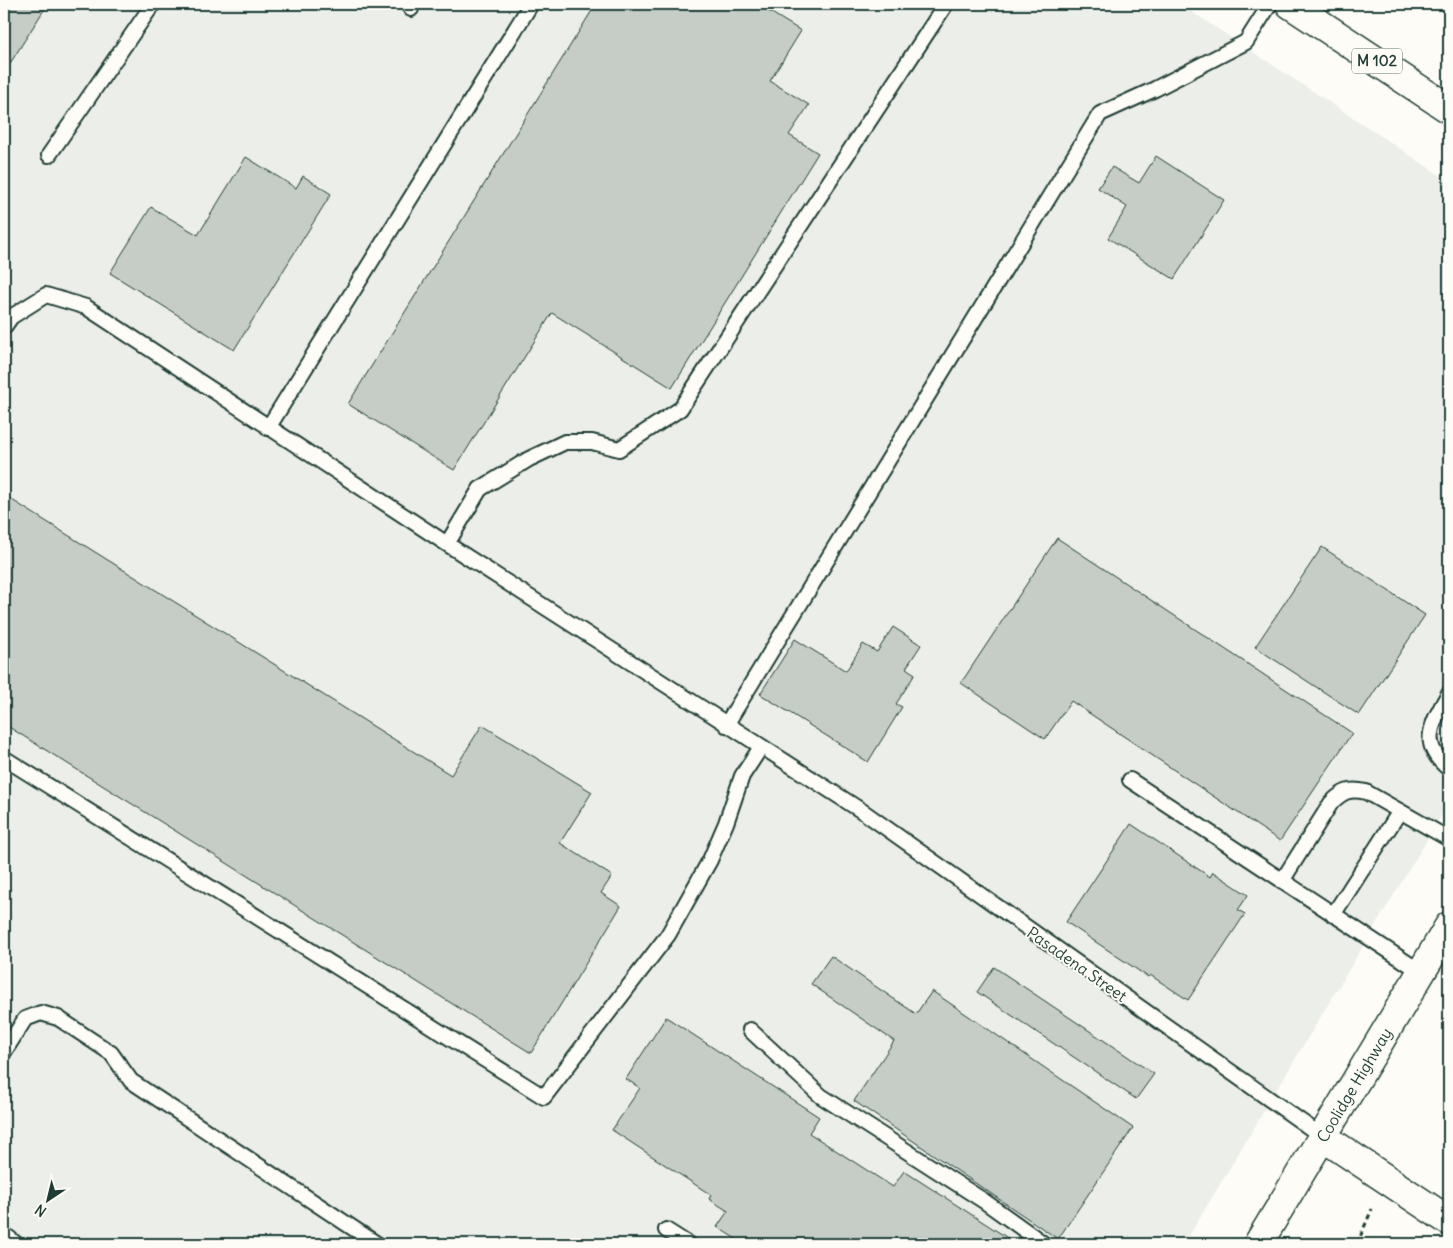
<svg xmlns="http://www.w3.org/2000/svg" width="1453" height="1248" font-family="Delius,sans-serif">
	<rect width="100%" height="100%" fill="#fdfcf7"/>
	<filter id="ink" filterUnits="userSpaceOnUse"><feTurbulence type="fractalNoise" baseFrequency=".02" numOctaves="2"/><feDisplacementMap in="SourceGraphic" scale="10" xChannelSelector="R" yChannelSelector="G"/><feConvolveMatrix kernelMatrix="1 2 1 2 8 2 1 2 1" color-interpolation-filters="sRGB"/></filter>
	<g filter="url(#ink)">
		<path fill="#eceee9" d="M4,4h1176l269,177v622l-265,441h-1180z"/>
		<path fill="#c6cdc7" stroke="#1f3d34" d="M4,4l43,1 -43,68z
			M596,4h161l44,27 -31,50 39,24 -20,30 29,18 -146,235 -120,-75 -98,157 -106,-66z
			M1156,156l68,44 -50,79 -66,-41 19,-31 -29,-19 14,-21 27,16z
			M246,157l50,31 7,-12 28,18 -97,156 -124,-77 41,-66 47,28z
			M4,495l447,280 31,-50 110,67 -32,51 52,33 -11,17 20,13 -90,147 -527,-329z
			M1057,538l295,195 -72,108 -209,-140 -26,38 -84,-56z
			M1322,547l103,68 -66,100 -104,-68z
			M893,627l28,18 -15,23 9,6 -19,30 6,3 -34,55 -108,-68 35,-55 51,32 17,-27 14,8z
			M1131,824l79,53 3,-5 35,23 -10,15 7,4 -57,86 -38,-25 -2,2 -82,-55z
			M831,956l85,58 16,-23 201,137 -75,111 -204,-138 40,-60 -83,-57z
			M994,967l160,107 -18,25 -159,-107z
			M666,1017l153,100 -10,16 84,54 11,-16 113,73h-273l-27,-17 11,-16 -19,-12 2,-4 -99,-65 28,-42 -14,-9z"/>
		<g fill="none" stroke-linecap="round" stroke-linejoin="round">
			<defs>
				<path id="lane" d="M408,4l3,5
					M49,155l104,-151
					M4,327l7,-10 35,-22 40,12 361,237 418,269 458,324
					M268,428l263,-424
					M447,544l33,-55 49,-30 36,-17h27l27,7 61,-40 266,-405
					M1449,693c-16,30 -32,50 0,76
					M726,725l374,-611 55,-25 91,-47 24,-38
					M4,758l540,339 124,-162 42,-75 16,-37 16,-47 19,-29
					M1130,780l291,192
					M1282,881l49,-78c12,-12 19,-15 35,-11l83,47
					M1333,915l67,-104
					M750,1030l71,66 163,105 60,43
					M4,1052l21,-33 16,-6 17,5 53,35 20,28 246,163
					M666,1230l22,14
					M4,1234l12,10"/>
				<path id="street" d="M1323,1137l126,84"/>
				<path id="secondary" d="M1258,1244l191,-318"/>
				<path id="highway" d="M1290,4l159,105"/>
			</defs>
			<use href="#lane" stroke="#1f3d34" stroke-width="18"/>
			<use href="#street" stroke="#1f3d34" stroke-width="31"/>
			<use href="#secondary" stroke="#1f3d34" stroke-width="31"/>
			<use href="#highway" stroke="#1f3d34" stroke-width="31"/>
			<path stroke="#1f3d34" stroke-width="3" stroke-dasharray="5 4" stroke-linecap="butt" d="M1357,1244l15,-35"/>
			<use href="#lane" stroke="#fdfcf7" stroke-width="14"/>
			<use href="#street" stroke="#fdfcf7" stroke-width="28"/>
			<use href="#secondary" stroke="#fdfcf7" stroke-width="28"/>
			<use href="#highway" stroke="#fdfcf7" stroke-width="28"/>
		</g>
	</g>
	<g text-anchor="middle" stroke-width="4" stroke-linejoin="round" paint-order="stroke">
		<rect fill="#fdfcf7" stroke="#62766e" stroke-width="1" x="1352" y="48.5" width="50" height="25" rx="4"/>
		<g font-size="15" font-weight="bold" fill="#1f3d34">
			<text x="1377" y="66">M 102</text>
		</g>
		<g font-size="16" fill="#1f3d34" stroke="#fdfcf7">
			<text transform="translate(1077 964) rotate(35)" y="6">Pasadena Street</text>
			<text transform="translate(1354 1085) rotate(-59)" y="6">Coolidge Highway</text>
		</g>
	</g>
	<rect width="1453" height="1248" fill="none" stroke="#fdfcf7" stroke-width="20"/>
	<rect x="10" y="10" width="1433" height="1228" fill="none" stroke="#1f3d34" stroke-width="2" filter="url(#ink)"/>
	<g transform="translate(48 1200) rotate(215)" stroke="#fdfcf7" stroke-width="4" paint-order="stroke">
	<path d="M0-4L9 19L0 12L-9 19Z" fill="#1f3d34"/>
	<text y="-8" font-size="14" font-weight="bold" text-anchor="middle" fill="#1f3d34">N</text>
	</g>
</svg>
